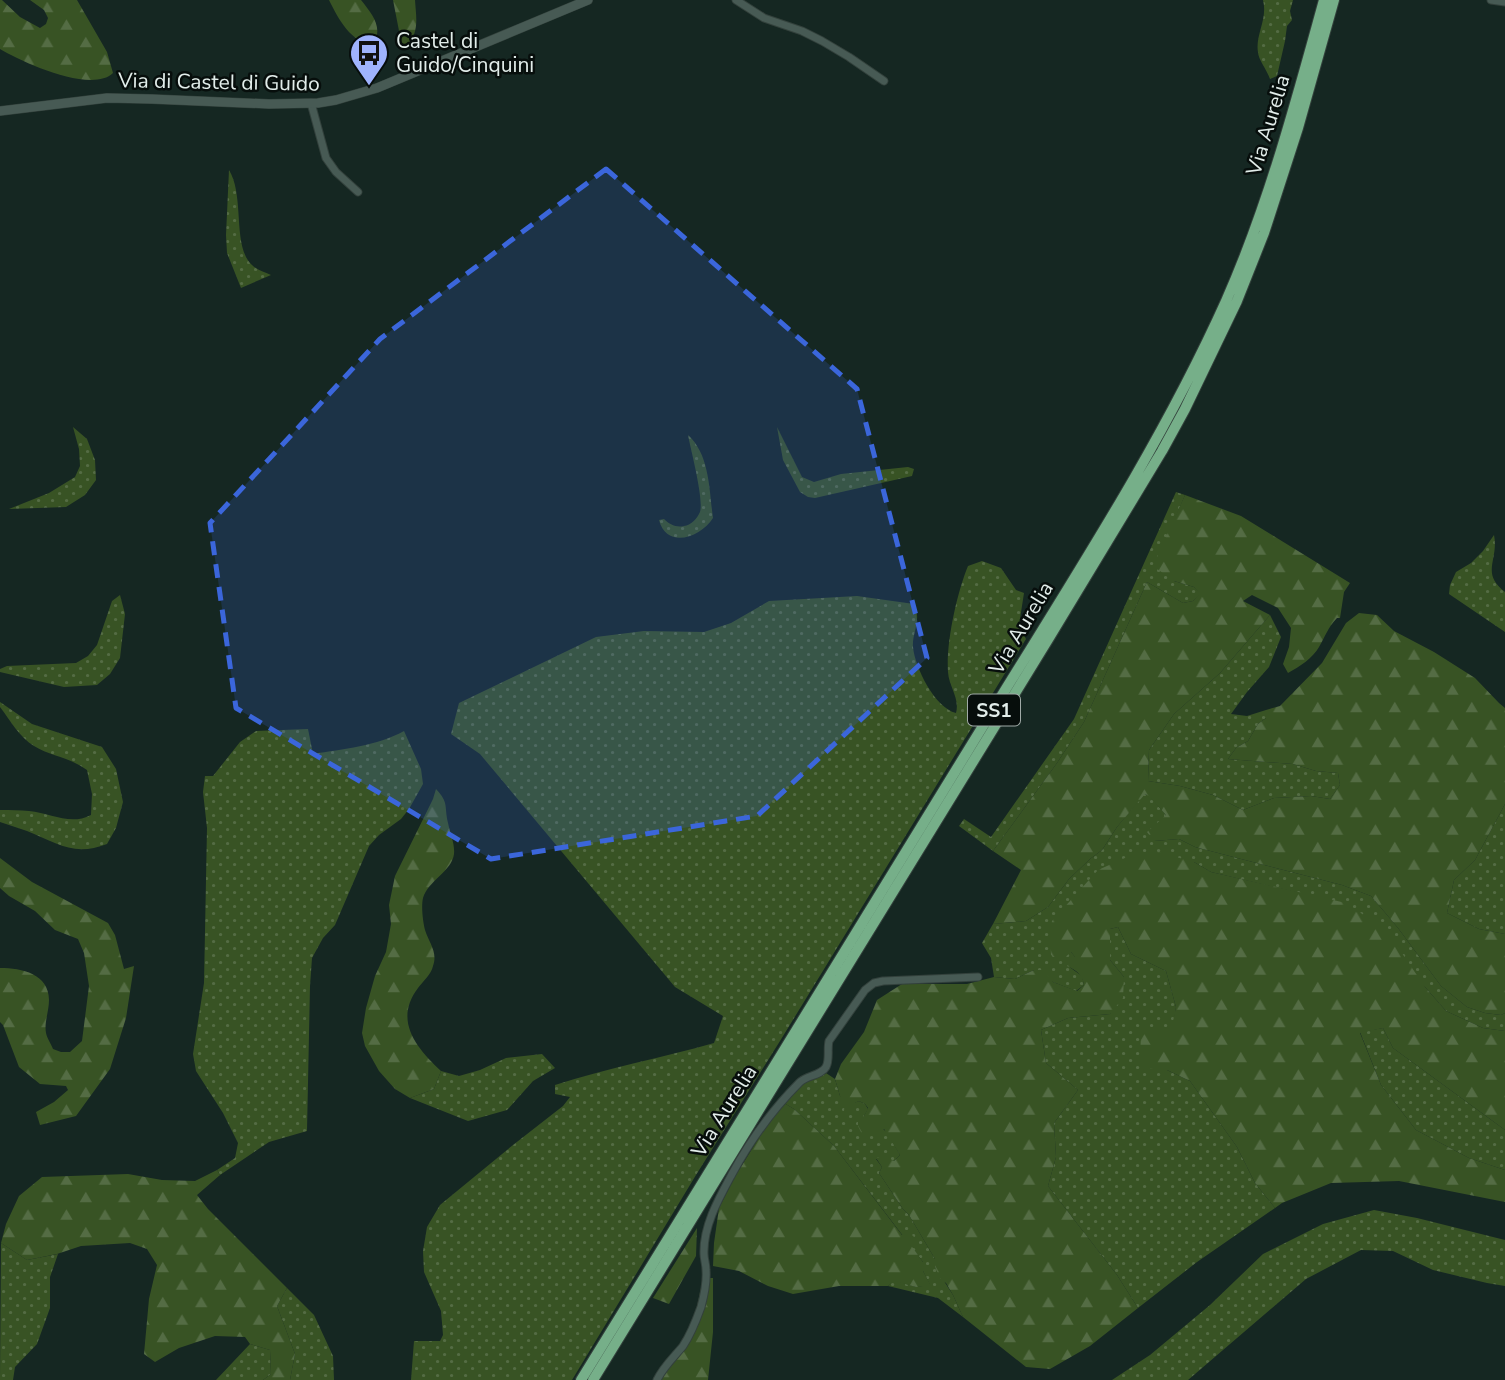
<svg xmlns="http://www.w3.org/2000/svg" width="1505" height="1380" font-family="'Nunito Sans',sans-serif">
	<defs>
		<pattern id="grass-dots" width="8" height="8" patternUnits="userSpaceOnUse" patternTransform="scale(1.75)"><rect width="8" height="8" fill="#385324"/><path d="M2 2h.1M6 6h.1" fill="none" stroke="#546c44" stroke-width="1.8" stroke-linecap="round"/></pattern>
		<pattern id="forest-firs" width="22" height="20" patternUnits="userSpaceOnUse" patternTransform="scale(1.75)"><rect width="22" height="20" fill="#385324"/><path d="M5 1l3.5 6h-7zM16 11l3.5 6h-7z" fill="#546c44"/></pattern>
	</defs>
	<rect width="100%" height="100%" fill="#152722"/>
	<path fill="url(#grass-dots)" d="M1263,0h30l-3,11 2,9 -5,6 -2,15 -8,35 -7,3c-3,-9 -12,-20 -12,-27 -3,-17 10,-33 5,-52z
		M229,170c16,26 3,77 23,95 5,5 12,7 19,10l-30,13 -14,-35 -1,-18z
		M73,427l14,12 8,21 1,20 -11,15 -19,12 -57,2 40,-16 26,-16 5,-11 -1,-17z
		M777,427l25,50 12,5 27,-8 67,-7 6,2 -2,7 -97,22 -7,-1 -8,-5 -17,-32z
		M688,435c22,20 21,55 25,83 -12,19 -46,32 -54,2l5,-1c5,5 12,9 20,7 7,-1 13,-7 16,-14 4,-13 -9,-61 -12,-77z
		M1176,492l9,3 -11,26v60l20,6 7,6 -8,8 -10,2 -36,-21 -63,140 -27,41 -64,88 -34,-25 5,-7 27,18 83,-118z
		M1494,535c5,25 -14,38 11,57v40l-56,-38 1,-9 6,-13 15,-9 12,-12z
		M982,561l19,7 15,22 8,3 -5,32 7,14 -246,402 -84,134 -124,205h-161l3,-39h26l3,-6 -2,-24 -17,-39 -1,-21 4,-24 13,-22 73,-60 50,-39 7,-9 -15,-3v-9c52,-17 106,-27 159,-42l9,-27 -48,-29 -195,-233 -29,-20 8,-31 137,-66 48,-6 60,1 27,-9 38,-22 88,-5 57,8c1,4 3,7 3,11 1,10 -5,22 -4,32 2,21 22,61 43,66 4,-15 -7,-26 -8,-41 -2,-30 9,-79 20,-106z
		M120,595l5,19 -5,44 -10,16 -13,11 -33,2 -64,-15v-3l7,-3 69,-3 12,-7 9,-11 15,-44z
		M1270,615l11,22 -12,30 -22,25 -16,22 16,2 19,-6v8l-8,6 -10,17 -12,7 -8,11 65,5 23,7 22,2 2,12 -10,14 -19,-3 -37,2 -31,12 -30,-15 -33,-9 -32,-5 1,-31 25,-36 46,-41z
		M0,702l32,22 70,23 14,22 7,33 -7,26 -9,16c-33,13 -50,-1 -80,-13 -9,-3 -18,-6 -27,-9v-12c10,0 20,0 29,1 22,2 41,15 62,4l1,-21 -5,-24c-18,-13 -37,-14 -53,-24 -14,-8 -24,-26 -34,-39z
		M308,729l5,25c30,-5 64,-8 91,-23l17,38 2,15 -14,25 -8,10 -22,16 -10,11 -34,79 -12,13 -11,20 -2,28 -3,145 -38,11 -49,33 -3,-5 18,-12 3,-15 -15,-30 -27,-42 -3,-17 11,-71 3,-155 -4,-36 2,-16h8l27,-34 16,-11z
		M1144,794l5,1 17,20 -12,26 25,-2 16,8 147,38 29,11 27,32 43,58 26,21 18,6 16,2 4,-2v18l-22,-3 -37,-17 -21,-24 -125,-94 -89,-21 -17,-10 -123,90 5,6 -8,8 14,10 2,9 -8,6 -23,-9 -19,-12 -19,9 -21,-2 -3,-19 -9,-15 11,-19 33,-3 22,-14 21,-28 21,-20 12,-9 15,-23z
		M1505,804v130l-26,-5 -32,-16 7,-33 21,-20z
		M1118,927l13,27 35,17 10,36 -9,63 23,11 47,66 18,36 20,25 -78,54 -59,46 -21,-33 -69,-89 8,-29 -2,-34 24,-33 -32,-27 -5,-33 27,-12 42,-4 14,-37 -14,-17v-31z
		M1383,1028l10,20 112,82v40l-36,-12 -53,-28 -35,-45 -21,-53z
		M542,1054l13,14 -22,13 -26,29 -39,11 -58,-23 24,-9 7,-18 18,5 21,-6 26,-12z
		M826,1073l9,6 5,17 14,7 5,-2 6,3 3,5 -4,7 23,16 13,23 -6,6 -18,-2 6,8 -3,6 24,36 6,6 16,27 10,17v8l18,28 10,22 -25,-19 -50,-12 6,-6 22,7 14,-2 -7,-14v-9l-89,-116 -40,-37 -10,-6 20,-23z
		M1374,1210l43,8 88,22v46l-18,-3 -54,-13 -40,-19 -32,-1 -55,29 -118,101h-76l38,-25 60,-50 53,-51 60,-30z
		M1,1243l26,17 31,-6 -8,23v31l-13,36 -22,23 -2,13h-13z
		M287,1288l27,27 19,41 1,24h-44l5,-26 -18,-48z
		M250,1344l20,6 1,24 -8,6h-47z"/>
	<path fill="url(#forest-firs)" d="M0,0h2l18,17 20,11 6,-4 2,-6 -4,-8 -14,-10h47l30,52 6,21c-22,21 -91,-11 -113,-24z
		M329,0h32c11,14 22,26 13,44 -23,0 -36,-26 -45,-44z
		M393,0h22c1,17 5,33 -9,46l-3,-1 -2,-4z
		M1185,495l56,21 109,67 -6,9 -4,26h-3c-9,9 -12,19 -18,29 -6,11 -20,20 -31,26l-5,-9 6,-17 2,-19 -13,-20 -26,-13 -9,6 27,14 -50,58 -46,41 -25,36 -1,31 32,5 33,9 30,15 31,-12 37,-2 19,3 10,-14 -2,-12 -22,-2 -23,-7 -65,-5 8,-11 12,-7 10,-17 8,-6v-8l14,-4 42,-43 24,-40 13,-10 18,2 17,16 40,21 41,26 24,25 6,5v96l-30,56 -21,20 -7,33 32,16 26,5v79l-4,2 -16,-2 -18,-6 -26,-21 -43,-58 -27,-32 -29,-11 -147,-38 -16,-8 -25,2 -7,-9 19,-17 -17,-19 -4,-2 -28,33 -15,23 -12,9 -21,20 -21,28 -22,14 -33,3 28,-54 -28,-19 64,-88 27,-41 63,-140 36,21 10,-2 7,-8 -6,-6 -20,-6 -21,-15z
		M436,789c13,14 8,16 12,34 2,10 7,21 6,31 -2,17 -26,27 -31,44 -2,9 0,24 2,32 4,13 13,22 8,36 -2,9 -10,15 -15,22 -25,33 -1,60 23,83l-7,18 -24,9 -15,-9 -16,-18 -14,-25 -3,-13 4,-25 9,-32 11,-24 5,-28 -2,-19 6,-29 38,-77z
		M1158,852l36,10 17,10 135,31 28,19 23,24 28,41 21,24 37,17 22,3v99l-112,-82 -10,-20 -23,5 21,52 35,45 53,28 36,12v32l-106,-21 -68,2 -49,20 -7,5 -20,-25 -18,-36 -47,-66 -23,-11 -27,-2 1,-39 30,2 5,-24 -10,-36 -35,-17 -13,-27 -8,2v31l14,17 -1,21 -13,16 -42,4 -27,12 5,33 32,27 -24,33 2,34 -8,29 69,89 21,33 -48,38 -40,23 -24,-2 -63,-50 -10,-22 -7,-12 -5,-3 -6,-13v-8l-10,-17 -16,-27 -6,-6 -24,-36 3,-6 -6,-9 7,-2 11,5 6,-6 -16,-26 -3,4 -19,1 -4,-8v-7l6,-3 4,-8 -3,-4 -6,-3 -4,2 -1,9 -6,3 -4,-4 1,-9 -5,-6 -5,-17 6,-15 23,-32 13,-32 25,-16h65l27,-7 21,2 19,-9h10l9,12 24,9 7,-6c-2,-11 -7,-14 -17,-19l8,-9 -4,-5 -10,9 -10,-6 -1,-18 2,-16 46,-51 36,-16z
		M0,858l32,24 76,41 7,12 9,34 10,-3 -8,52 -16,51 -34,47 -36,9 -4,-13 18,-10 14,-12 -2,-4 -26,-2 -21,-17 -16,-42 -3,-3v-54c22,0 49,6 49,32 0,11 -5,23 -3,33 1,5 5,11 7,16l8,3h9l12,-11 7,-55 -5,-33 -6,-14 -23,-9 -20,-19 -26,-15 -9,-8z
		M784,1103l10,6 40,37 68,89 8,-2 4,4 -4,7 13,18v9l8,15 -15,1 -22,-6 -6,5h-49l-46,8 -25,-8 -29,-15 -26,-5 1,-23 5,-35 17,-33 24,-39z
		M217,1170l3,5 -23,20 11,14 79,79 -10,18 18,48 -5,26h-27l8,-6 -1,-24 -20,-6 -5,-7 -30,-1 -36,12 -24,14 -11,-8 5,-55 8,-34 -10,-16 -17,-6 -49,3 -24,8 -30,6 -26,-17 5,-19 13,-28 23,-19 86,-3 34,6 33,1z
		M697,1228l-1,28 -27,48 -16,-6z
		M703,1278h10v54l-5,48h-47l1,-6 26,-39 9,-28z"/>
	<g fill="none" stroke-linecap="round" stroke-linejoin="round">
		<defs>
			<path id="minor" d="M736,0l28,18 38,13 20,10 27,16 35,24
				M1491,0l14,2
				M311,103l15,55 10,14 22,20
				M657,1380c6,-13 17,-23 26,-34 8,-12 13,-25 18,-39 3,-11 6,-25 5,-37 0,-6 -2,-11 -2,-16 -1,-28 15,-56 28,-80 18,-33 41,-65 67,-91 7,-8 22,-7 27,-16 4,-7 1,-18 3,-26l36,-51 9,-7 9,-2 95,-4"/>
			<path id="tertiary" d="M0,111l107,-13 44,1 118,5 49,-1 18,-3 41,-12 211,-88"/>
			<path id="trunk" d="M581,1380c134,-218 269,-435 402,-654 85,-139 176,-276 243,-425 43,-97 70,-200 98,-301
				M593,1380l456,-742 113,-187 23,-42 52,-108 27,-68 34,-105 36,-128"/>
		</defs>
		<use href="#minor" stroke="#33413c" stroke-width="9"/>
		<use href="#tertiary" stroke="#33413c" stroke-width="10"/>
		<use href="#trunk" stroke="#33413c" stroke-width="12"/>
		<use href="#minor" stroke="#475a54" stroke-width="7"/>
		<use href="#tertiary" stroke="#475a54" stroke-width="9"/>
		<use href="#trunk" stroke="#76af89" stroke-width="10"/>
	</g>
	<path fill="#3b66db" fill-opacity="0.2" stroke="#3b66db" stroke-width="5" stroke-dasharray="14 9" stroke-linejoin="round" d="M606,169l251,220 70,269 -170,158 -266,43 -255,-151 -26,-185 170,-184z"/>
	<defs>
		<symbol id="bus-pin" viewBox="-11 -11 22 30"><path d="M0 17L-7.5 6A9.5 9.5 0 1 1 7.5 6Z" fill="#9fb3fd" stroke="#070e0c"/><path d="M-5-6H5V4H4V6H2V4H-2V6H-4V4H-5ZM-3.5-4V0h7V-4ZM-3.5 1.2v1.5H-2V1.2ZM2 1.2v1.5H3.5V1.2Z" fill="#111"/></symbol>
	</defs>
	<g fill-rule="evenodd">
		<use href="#bus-pin" x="347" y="31" width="44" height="60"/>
	</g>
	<g text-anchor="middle" stroke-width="5" stroke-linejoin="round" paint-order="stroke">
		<rect fill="#070e0c" stroke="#a0aaa7" stroke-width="2" x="968" y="694.5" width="52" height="31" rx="5"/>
		<g font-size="19" font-weight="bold" fill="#e2edea">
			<text x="994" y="717">SS1</text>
		</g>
		<g font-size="21" fill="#e2edea" stroke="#070e0c" text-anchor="start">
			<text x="396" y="48">Castel di<tspan x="396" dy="24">Guido/Cinquini</tspan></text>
		</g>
		<g font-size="21" fill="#e2edea" stroke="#070e0c">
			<text transform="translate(219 82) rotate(1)" y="7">Via di Castel di Guido</text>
			<text transform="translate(1268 125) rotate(-73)" y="7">Via Aurelia</text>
			<text transform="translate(1021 628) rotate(-59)" y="7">Via Aurelia</text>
			<text transform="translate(724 1111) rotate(-58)" y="7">Via Aurelia</text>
		</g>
	</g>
</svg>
